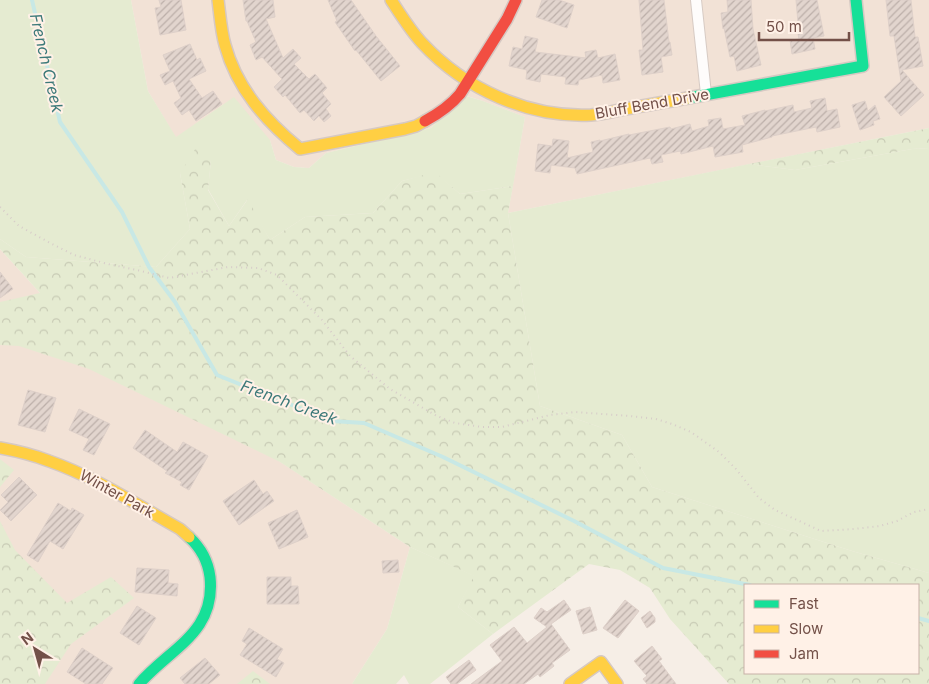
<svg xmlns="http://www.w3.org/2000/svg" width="929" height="684" font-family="Inter,sans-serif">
	<defs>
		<pattern id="forest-crowns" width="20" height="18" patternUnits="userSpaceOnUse" patternTransform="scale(1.25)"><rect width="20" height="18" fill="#e5ebd1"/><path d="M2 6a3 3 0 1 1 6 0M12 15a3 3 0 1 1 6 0" fill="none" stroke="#c8cbb5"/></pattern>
		<pattern id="building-hatch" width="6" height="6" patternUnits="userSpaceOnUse" patternTransform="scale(1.25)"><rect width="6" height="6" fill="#e2d5ce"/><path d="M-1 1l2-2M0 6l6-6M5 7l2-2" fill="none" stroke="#bcafa9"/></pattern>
	</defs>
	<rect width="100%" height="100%" fill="#f6eee6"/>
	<path fill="#f2e2d6" d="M131,0h798v128l-421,85 17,-96 -42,-16 -19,-6 -33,33 -105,25 -17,15 -15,-1 -18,-7 -6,-20 -94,-2 -28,-47z
		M0,249l40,44 4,14 366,240 -23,82 -35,55h-352z"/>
	<path fill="#e5ebd1" d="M0,0h131l17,91 28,46 58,-40 36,43 6,20 18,7 15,1 17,-15 105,-25 32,-33 20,6 42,16 -12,69 -53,8 -25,-21 -33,8 -29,32 -68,4 -35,23 -23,-40 -18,26 -21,-37 3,-29 -31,13 10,56 -34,38 -130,-10 -26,-18z
		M929,148v425l-77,-22 -200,-64 -30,-52 -82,-29 -32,-193 241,-49 46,6 117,-21z
		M410,547l65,29 -17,31 35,27 -63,50h-21l-5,-9 -8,9h-44l35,-55z"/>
	<path fill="url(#forest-crowns)" fill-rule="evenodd" d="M929,128v20l-17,1 -117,21 -46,-6z
		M199,143l12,17 -3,30 21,36 19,-27 22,41 35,-23 68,-4 29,-32 33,-9 25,22 53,-8 -5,27 32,193 82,29 30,52 200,64 77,22v111h-200l-59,-65 -20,-31 -30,-18 -31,-6 -96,70 -35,-27 16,-31 -64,-29 -130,-85 -191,-93 -70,-23 -19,-1v-43l40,-9 -40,-44v-10l26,18 130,10 34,-38 -10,-56zM745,585h173v88h-173z
		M0,459l14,11 -14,17z
		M0,521l15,29 52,53 44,-26 23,21 -63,46 -26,40h-45z
		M253,671l17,13h-33z"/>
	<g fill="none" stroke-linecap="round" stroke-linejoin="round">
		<path stroke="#c8e8e5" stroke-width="4" d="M32,0l28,122 62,90 27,55 26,35 42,73 115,46 32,2 79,34 131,64 89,47 87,17
			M918,618l11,3"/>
	</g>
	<path fill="url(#building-hatch)" stroke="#ded0c9" d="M159,0h22l5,30 -26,5 -5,-27 6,-1z
		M243,0h30l2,17 -9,2 17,39 10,-9 8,9 -7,6 15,15 6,-5 12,14 -5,5 9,11 -5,5 5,7 -7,6 -5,-6 -5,5 -10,-11 -4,3 -15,-18 -2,2 -9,-10 8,-8 -20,-22 -6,3 -6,-15 6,-3 -9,-21h-1z
		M328,0h23l25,36 24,30 -19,15 -25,-31 -1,1 -20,-29 2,-1z
		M542,0h17l15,5 -7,23 -31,-11z
		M639,0h25l5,42h1l2,13 -11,2 2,15 -21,3 -3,-25h4z
		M727,0h24l2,29 8,36 -24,6 -3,-15 -4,1 -6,-29 -1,1 -2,-16 7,-1z
		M796,0h21l7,36 -11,2 2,11 -23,5 -2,-14 9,-1 -3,-15 2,-1z
		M886,0h25l4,37h3l5,29 -21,4 22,25 -23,21 -17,-19 17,-16 -7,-45h-4z
		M525,36l13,3 -3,13 51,6 -1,-6 11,-2 2,8 17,-4 5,26 -17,3 -1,-8 -23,5 -1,5 -13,-1 1,-7 -25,-3 -1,8 -14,-3 1,-9 -18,-4 4,-19 9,2z
		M190,44l7,16 3,-2 6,13 -17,8 13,19 11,-7 9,13 -26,17 -7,-11 -7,5 -8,-12 7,-5 -8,-17 -8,4 -5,-10 10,-4 -7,-16z
		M825,98l2,13 10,-2 3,18 -23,5 -1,-5 -44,9v1l-30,8 1,7 -28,5 -2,-11 -32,8 -1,-3 -19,4 2,7 -11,2 -2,-6 -73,16 -2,-6 -24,-3 -1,8 -15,-2 3,-27 14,2 1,-7 16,2 -2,17 26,-6 -2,-10 9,-2v1l29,-7v1l41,-8 1,2 19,-5 2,7 17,-5 -1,-6 13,-2 2,11 22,-4 -3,-9 23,-6v1l28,-6 1,7 18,-4 -2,-7z
		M865,101l3,10 7,-6 5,14 -7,2 1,4 -14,5 -8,-25z
		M0,272l13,17 -13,9z
		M28,390l28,8 -11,34 -27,-7z
		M79,409l31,15 -16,31 -11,-5 6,-11 -20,-9z
		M145,430l32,22 6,-10 25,14 -19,34 -9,-5 2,-3 -17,-9 2,-2 -34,-23z
		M19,477l18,18 -26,26 -11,-11 8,-8 -7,-7z
		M254,480l9,14 4,-3 7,10 -35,24 -16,-24z
		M58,503l13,8 1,-3 12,7 -21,34 -13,-8 -12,21 -11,-7z
		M297,510l11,27 -29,12 -11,-26z
		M398,560l1,12 -16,1 -1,-12z
		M137,568l32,2 -1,13 10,1 -1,12 -42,-4z
		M267,577h24v9h7l1,18h-32z
		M564,600l7,10 -20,14 19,26 -18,13 2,3 -14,11 -2,-3 -14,10h-53l31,-23 -12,-16 24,-18 13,16 20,-16 -13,-9 7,-10 6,4z
		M625,600l14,11 -21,27 -15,-10z
		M137,606l19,12 -17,27 -19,-12z
		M590,607l7,23 -14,4 -7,-23z
		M650,611l5,7v4l-8,6 -6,-10z
		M249,628l34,21 -6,10 7,4 -8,14 -36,-22 7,-11 -5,-3z
		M652,646l10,13 -3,2 17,23h-29l-4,-5 4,-3 -13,-15z
		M82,648l31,20 -11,16h-16l-19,-12z
		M205,658l15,17 -11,9h-24l-5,-6z
		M469,660l7,10 -19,14h-6l-5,-7z"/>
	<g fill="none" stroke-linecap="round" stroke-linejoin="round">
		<defs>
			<path id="street" d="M696,0l10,94"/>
			<path id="fast" d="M688,98l175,-32 -7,-66
				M139,684c31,-36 77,-51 71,-107 -2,-16 -9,-29 -21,-40"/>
			<path id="slow" d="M218,0c2,15 3,31 7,45 12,44 41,76 75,104l105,-20 11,-3 9,-5
				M391,0c10,15 19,30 31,43 43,46 106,75 169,72 12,-1 23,-4 34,-6 21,-4 42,-7 63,-11
				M0,448c17,3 33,7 49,13 46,16 88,44 131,68l9,8
				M570,684l31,-22 16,22"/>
			<path id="jam" d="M425,121c13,-7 25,-15 35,-27l47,-75 9,-19"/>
		</defs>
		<use href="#street" stroke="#d7cbc4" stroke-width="12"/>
		<use href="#fast" stroke="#d6c9c3" stroke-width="14"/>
		<use href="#slow" stroke="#d6c9c3" stroke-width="14"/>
		<use href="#jam" stroke="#d6c9c3" stroke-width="14"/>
		<path stroke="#d7ccc9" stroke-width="2" stroke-dasharray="1 4" stroke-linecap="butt" d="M0,207l19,19 33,18 22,11 34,9 29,6 32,8 59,-11 30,1 19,7 45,45 28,36 40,33 47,27 18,7 27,4h20l48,-12 25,-3 55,4 26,3 16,5 19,8 28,20 17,17 23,29 16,12 46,21 33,-2 26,-3 17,-5 17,-9 15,-3"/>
		<use href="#street" stroke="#fefcfb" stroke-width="10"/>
		<use href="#fast" stroke="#16e098" stroke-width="11"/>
		<use href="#slow" stroke="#ffcf43" stroke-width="11"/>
		<use href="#jam" stroke="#f24e42" stroke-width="11"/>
	</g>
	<g text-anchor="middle" stroke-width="4" stroke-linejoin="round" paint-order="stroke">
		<g font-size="15" fill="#735048" stroke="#fff1e7">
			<text transform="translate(652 104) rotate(-10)" y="5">Bluff Bend Drive</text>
			<text transform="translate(117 494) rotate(29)" y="5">Winter Park</text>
		</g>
		<g font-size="16" font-style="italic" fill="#3c7979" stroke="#fff1e7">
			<text transform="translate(47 63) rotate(77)" y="6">French Creek</text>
			<text transform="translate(289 402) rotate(20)" y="6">French Creek</text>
		</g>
	</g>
	<rect x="744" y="584" width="175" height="90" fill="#fff1e7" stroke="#c7b1a7"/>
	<rect x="754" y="600" width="25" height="8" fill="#16e098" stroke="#c7b1a7"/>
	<text x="789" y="609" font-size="15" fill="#735048">Fast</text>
	<rect x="754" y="625" width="25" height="8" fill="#ffcf43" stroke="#c7b1a7"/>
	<text x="789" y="634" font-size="15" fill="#735048">Slow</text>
	<rect x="754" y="650" width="25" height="8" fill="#f24e42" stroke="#c7b1a7"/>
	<text x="789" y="659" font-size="15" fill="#735048">Jam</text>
	<g transform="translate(35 649) rotate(323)" stroke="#fff1e7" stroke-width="4" paint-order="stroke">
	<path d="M0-4L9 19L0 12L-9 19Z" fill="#735048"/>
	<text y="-8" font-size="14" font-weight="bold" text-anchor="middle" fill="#735048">N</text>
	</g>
	<path d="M759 32v8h90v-8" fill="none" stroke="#735048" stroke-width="2.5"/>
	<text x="766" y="32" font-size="15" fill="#735048" stroke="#fff1e7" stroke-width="4" paint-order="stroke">50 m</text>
</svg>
